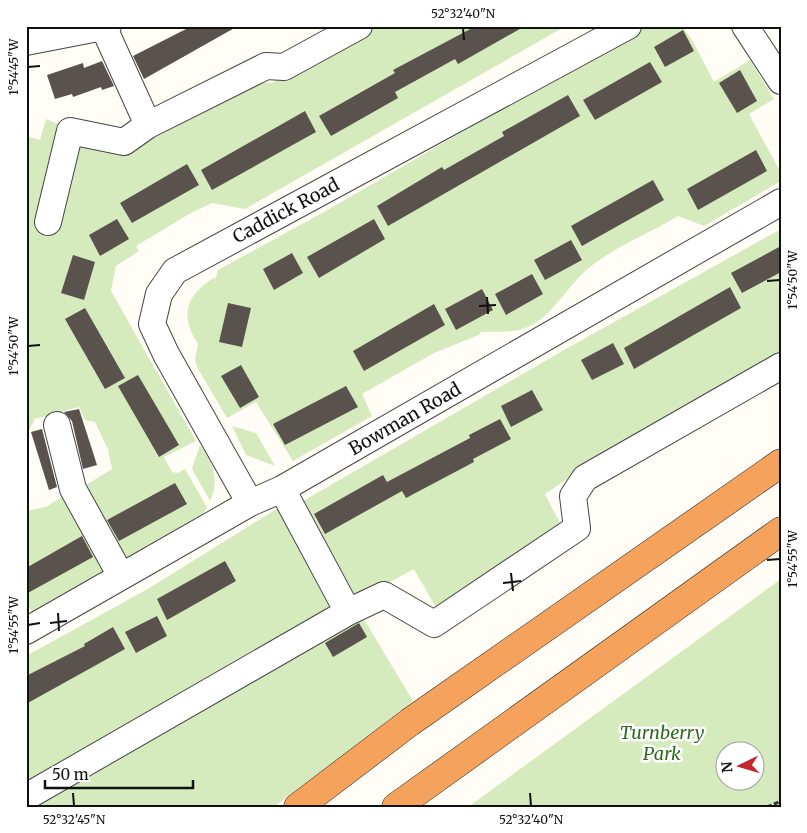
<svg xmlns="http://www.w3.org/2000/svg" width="807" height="833" font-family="Merriweather,serif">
	<rect width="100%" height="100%" fill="#fffdf5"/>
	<path fill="#d5ebbd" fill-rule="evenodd" d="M376,26h190l-321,183 -33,-6 -21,10 -55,33 3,5 -23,15 -5,25 85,150 -32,16 8,15 5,1 8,-4 22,38 -4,7 -81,47 -41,-73 31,-19 -4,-20 -13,-27 -10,-2 -6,-13 -44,12 -9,17v-300l14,4 6,-21 20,8 9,18 182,-62h15z
		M645,26h37l10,14 22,42 36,-22 24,39 -25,15 32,59v8l-77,45 -26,-10c-29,18 -63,30 -89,52 -23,18 -38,53 -67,61 -12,4 -29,2 -42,3l1,2 -47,19 -72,41 10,22 -79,45 -37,-59 -29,16 -30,-51 -2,-8 3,-15c-19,-29 -12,-49 17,-67l-1,7 4,-14 106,-58z
		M781,229v127l-197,112 -39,26 16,31 -122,88 -25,-44 -61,33 -55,-98 266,-154z
		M232,426l24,7 19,33 -29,-11z
		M200,445c13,18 20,34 10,56l-18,-32z
		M66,494l41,75 -75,43 -6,-10v-91l20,-4z
		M283,505l57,104 -314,184v-137l120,-66z
		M781,579v228h-313zM724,750h30v30h-30z
		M359,611l54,90 -139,106h-248z"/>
	<path fill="#5a524d" d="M192,26h46l-94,53 -11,-23z
		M476,26h49l-67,38 -3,-5 -60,33 3,6 -67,38 -12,-20 76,-43 -2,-3z
		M683,30l11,21 -29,16 -11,-20z
		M102,61l12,25 -12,4 -1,-3 -28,10 -1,-3 -17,5 -8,-24 36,-12 1,5z
		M650,62l12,20 -67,38 -12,-20z
		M740,70l17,31 -20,12 -18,-30z
		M568,95l12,21 -192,110 -11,-20 65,-39 2,3 60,-34 -2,-4z
		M305,111l11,21 -104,58 -11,-20z
		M756,150l11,21 -69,39 -11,-21z
		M187,164l12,21 -67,38 -12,-20z
		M653,180l11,20 -82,46 -11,-20z
		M117,219l12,20 -29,17 -11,-21z
		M374,219l11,20 -66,39 -12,-21z
		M571,240l11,20 -37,20 -11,-20z
		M781,246v26l-39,21 -11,-20z
		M292,253l11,20 -29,17 -11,-21z
		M73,255l22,7 -11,38 -23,-7z
		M532,274l11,20 -37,21 -11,-21z
		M730,287l11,21 -107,61 -10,-21z
		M482,289l11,21 -37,20 -11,-21z
		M228,303l23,5 -9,39 -23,-5z
		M434,304l11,21 -81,46 -11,-20z
		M85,308l40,70 -20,11 -40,-70z
		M613,343l11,21 -32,16 -11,-20z
		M241,365l18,32 -19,11 -19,-32z
		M138,375l41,70 -20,12 -41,-71z
		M346,386l12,21 -73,38 -12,-21z
		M532,390l11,20 -32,17 -10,-21z
		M79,409l18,56 -14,4 -11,-48 -8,-9z
		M500,419l11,20 -38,20 1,3 -68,36 -4,-7 -77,43 -11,-20 69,-39 4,7 83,-44 -1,-3z
		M42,429l15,58 -8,3 -18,-58z
		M175,483l12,21 -68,37 -12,-21z
		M82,536l11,21 -67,37v-26z
		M225,561l11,20 -69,39 -10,-21z
		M157,616l10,20 -31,17 -11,-21z
		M359,623l8,14 -34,20 -8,-14z
		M113,627l12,22 -99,55v-28l59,-30 -1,-2z"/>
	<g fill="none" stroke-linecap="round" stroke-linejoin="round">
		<defs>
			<path id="minor" d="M745,26l36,55
				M104,28l44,97
				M26,42l82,-16
				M48,222l22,-91 54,11 24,-17 118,-59 18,1 75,-41
				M57,425l16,64 48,87
				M282,489l66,123
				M250,503l-84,-149 -14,-30 7,-30 16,-23 453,-245
				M26,631l224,-128 32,-14 499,-287
				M26,797l322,-185 36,-17 50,29 143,-96 -4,-32 12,-18 196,-112"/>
			<path id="highway" d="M298,807l112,-85 371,-259
				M396,807l385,-276"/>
		</defs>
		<use href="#minor" stroke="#444" stroke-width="28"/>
		<use href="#highway" stroke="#222" stroke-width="29"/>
		<path stroke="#333" stroke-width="3" stroke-dasharray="5 2.5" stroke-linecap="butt" d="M767,807l14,-6"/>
		<use href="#minor" stroke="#fff" stroke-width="26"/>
		<use href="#highway" stroke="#f5a25d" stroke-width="28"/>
	</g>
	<path fill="none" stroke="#111" stroke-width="2" d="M463,28l1,12M28,67l12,-1M767,281l13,-1M487,297l1,17M479,306l17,-1M28,346l12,-1M767,560l13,-1M511,573l2,18M503,583l18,-2M58,613l1,18M50,623l17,-2M28,625l12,-2M73,793l1,13M530,793l1,13"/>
	<g text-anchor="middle" stroke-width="5" stroke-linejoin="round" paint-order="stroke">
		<g font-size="18" fill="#111" stroke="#fff">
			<text transform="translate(286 211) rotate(-28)" y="6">Caddick Road</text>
			<text transform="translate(405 419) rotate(-30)" y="6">Bowman Road</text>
		</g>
		<g font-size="18" font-style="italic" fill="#2f6b1f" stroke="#fff">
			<text x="662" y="739">Turnberry<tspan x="662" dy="21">Park</tspan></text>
		</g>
	</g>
	<rect width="807" height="833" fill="none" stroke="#ffffff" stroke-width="55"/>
	<g transform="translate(740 766) rotate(265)"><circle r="24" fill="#ffffff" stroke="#a0a0a0"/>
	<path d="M0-4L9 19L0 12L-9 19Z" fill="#c4262e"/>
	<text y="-8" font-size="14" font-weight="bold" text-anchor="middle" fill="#111111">N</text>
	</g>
	<path d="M45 780v8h148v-8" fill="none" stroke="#111111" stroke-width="2.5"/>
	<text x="52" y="780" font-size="15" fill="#111111" stroke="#ffffff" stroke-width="4" paint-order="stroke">50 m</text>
	<rect x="28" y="28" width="752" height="778" fill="none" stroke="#111" stroke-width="2"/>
	<g font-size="12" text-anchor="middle" fill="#111">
		<text x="463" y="18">52°32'40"N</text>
		<text transform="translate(14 67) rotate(-90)" y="4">1°54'45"W</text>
		<text transform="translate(793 280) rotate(-90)" y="4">1°54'50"W</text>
		<text transform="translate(14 346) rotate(-90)" y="4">1°54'50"W</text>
		<text transform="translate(793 559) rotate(-90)" y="4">1°54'55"W</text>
		<text transform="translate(14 625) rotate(-90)" y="4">1°54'55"W</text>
		<text x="74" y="824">52°32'45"N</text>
		<text x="531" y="824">52°32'40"N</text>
	</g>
</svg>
